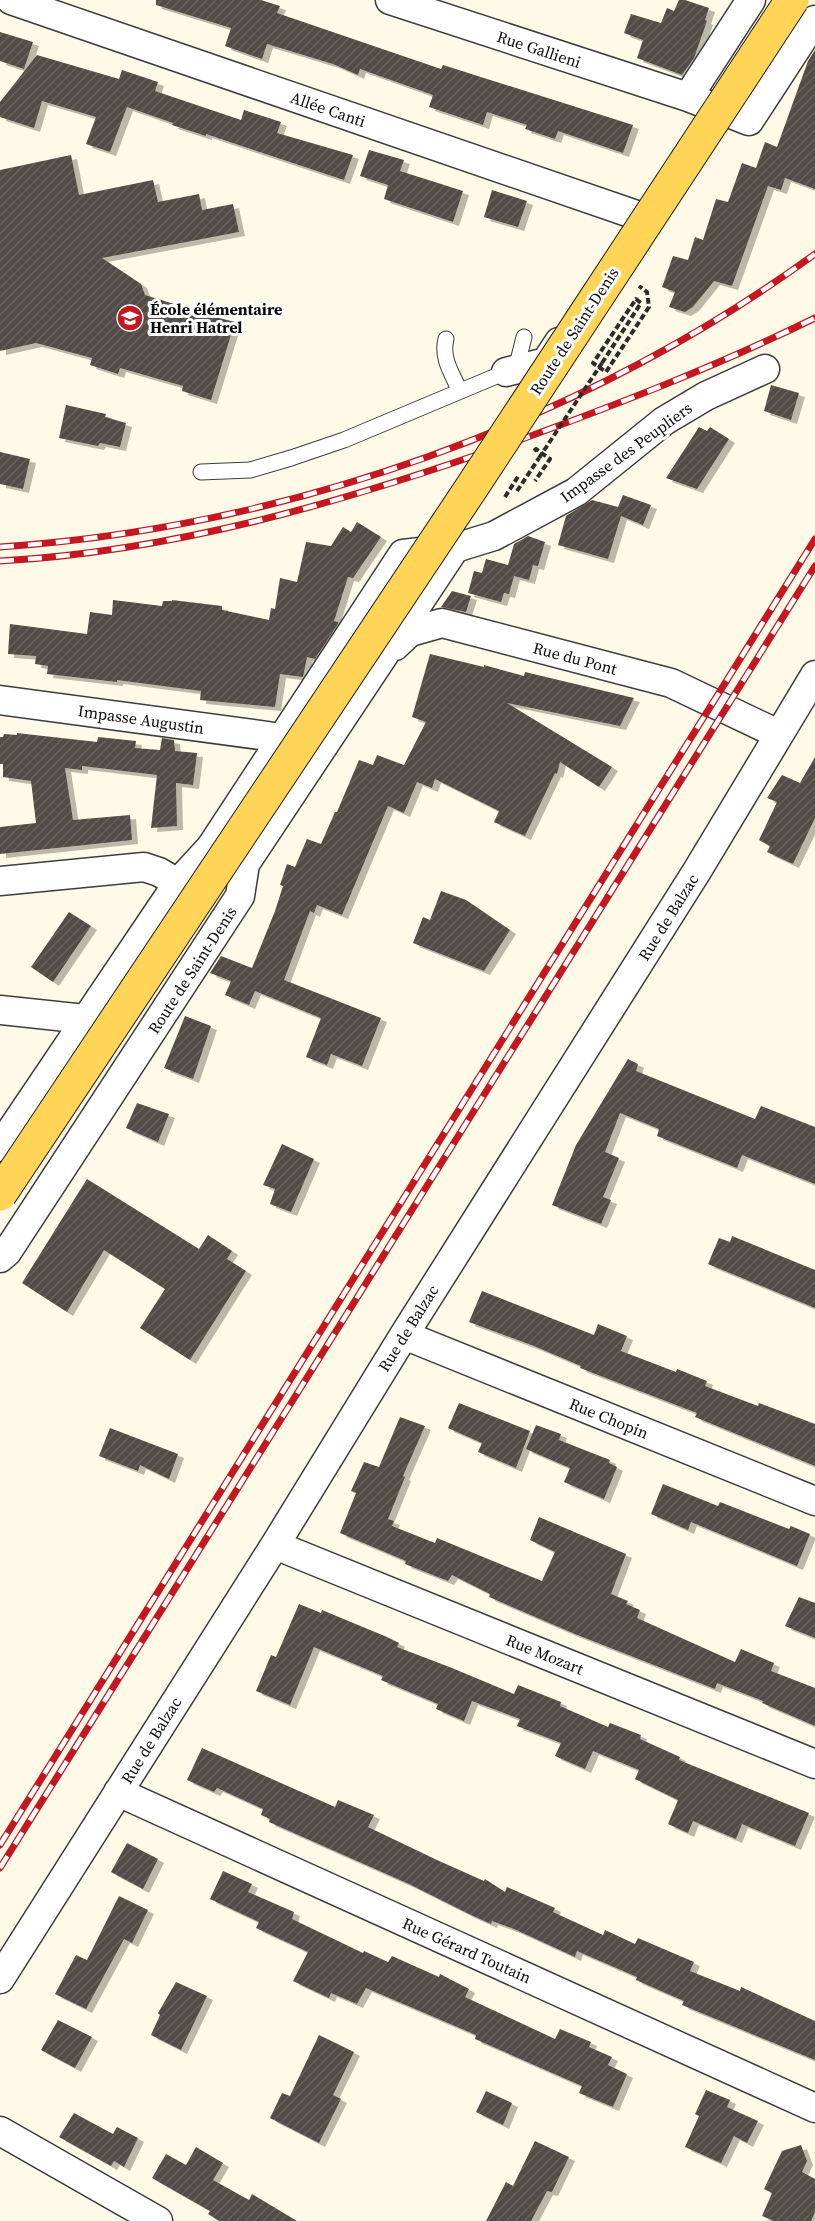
<svg xmlns="http://www.w3.org/2000/svg" width="815" height="2221" font-family="'Source Serif 4',serif">
	<defs>
		<pattern id="building-hatch" width="6" height="6" patternUnits="userSpaceOnUse" patternTransform="scale(1.5)"><rect width="6" height="6" fill="#534b45"/><path d="M-1 1l2-2M0 6l6-6M5 7l2-2" fill="none" stroke="#67605c"/></pattern>
		<filter id="shadow"><feDropShadow dx="6" dy="4" stdDeviation="0" flood-color="#0004"/></filter>
	</defs>
	<rect width="100%" height="100%" fill="#fffae7"/>
	<path fill="url(#building-hatch)" filter="url(#shadow)" d="M156,0h105l19,6 -3,7 164,56 2,-4 190,60 -10,28 -65,-22 -3,8 -30,-10 2,-4 -40,-13 -4,13 -54,-18 4,-12 -73,-26 -2,6 -25,-11 -66,-20 -5,15 -37,-13 6,-18 -75,-23z
		M679,0h6l24,8 -4,12 2,1 -13,37 -12,17 -45,-17 6,-18 -19,-7 7,-19 30,9 6,-15 7,3z
		M0,32l33,10 -9,27 -24,-8z
		M815,50v139l-30,-11 -4,12 -13,-4 -36,100 -18,-5 -21,26 -8,5 -16,-5 6,-15 -13,-5 11,-31 15,4 7,-23 8,3 13,-41 12,3 14,-39 14,5 9,-26 12,5 31,-86z
		M37,55l82,24 3,-9 36,12 -3,9 86,29 3,-10 37,12 -4,11 76,22 -9,25 -138,-46v2l-34,-11 1,-2 -46,-16 -17,45 -24,-8 10,-27 -54,-16 -8,27 -34,-11v-15z
		M369,150l35,10 -4,11 63,20 -10,31 -69,-23 4,-14 -28,-9z
		M71,155l8,40 74,-15 5,22 41,-8 3,16 31,-6 6,28 -137,26 39,26 4,11 39,12v2l51,13 -24,78 -29,-9 1,-5 -63,-18 -2,6 -28,-9 2,-7 -56,-15 -36,8v-181z
		M492,190l35,11 -9,26 -34,-10z
		M771,385l28,8 -8,27 -27,-9z
		M66,405l40,9 -1,3 21,6 -6,24 -20,-4 -2,3 -39,-8z
		M699,427l8,4 3,-4 19,12 -32,50 -31,-11z
		M0,452l30,7 -7,30 -23,-5z
		M623,495l28,10 -8,20 -22,-9 -13,43 -50,-14 8,-29 26,-16 26,7z
		M357,522l24,15 -28,41 -5,-1 -14,44 4,1v2l-23,35 -8,-2 -4,20 -23,-3 -5,33 -75,-7 1,-9 -84,-11v2l-70,-8 1,-8 -13,-2 1,-8 -28,-2 2,-30 77,10 3,-22 22,3 1,-15 49,6 1,-5h9v-1l50,6v4l47,10 2,-12 4,1 5,-31 17,4 9,-40 25,4 12,-19 8,5z
		M528,536l17,6 -7,24 -5,-1 -4,15 -15,-4 -5,18 -5,-1 -3,9 -33,-9 6,-22 8,2 4,-14 22,6 6,-21z
		M452,591l19,5 -5,16 -25,-5z
		M430,654l54,13v-2l40,11 1,-4 109,26 -14,28 -113,-23 105,64 -13,20 -39,-25 -3,12 -2,-1 -30,63 -31,-14 5,-11 -64,-32 -3,9 -15,-6 -13,31 -16,-7 -46,109 -25,-10 -3,8 -4,-2 -26,69 97,38 -19,48 -31,-12 -4,11 -21,-8 15,-39 -66,-27 -6,14 -24,-10 6,-14 -21,-8 11,-17 31,12 23,-57 8,-25 -3,-1 7,-21 8,3 12,-28 14,5 14,-32h2l22,-52 14,5 4,-10 27,10 22,-43 -14,-5z
		M17,733l80,9 1,-5 38,4 -1,7 25,2 2,-12 12,2 1,11 22,2 -4,32 -17,-2 1,43 -26,2 6,-53 -75,-9v4l-17,-2 8,52 57,-5 2,25 -132,14v-27l36,-4 -5,-42 -28,-4v-13h-3v-27h3l1,-3 13,1z
		M815,757v61l-22,46 -26,-12 3,-6 -11,-6 18,-38 -10,-4 15,-23 18,8z
		M441,891l25,9 44,30 -26,41 -71,-28 10,-26 7,3z
		M69,912l22,14 -38,56 -22,-15z
		M185,1016l26,10 -18,53 -29,-11z
		M628,1059l10,5 -2,7 119,48 6,-13 54,21v57l-73,-29 -5,13 -80,-32 2,-7 -39,-16 -15,39 14,6 -16,39 8,3 -10,24 -49,-19 24,-60z
		M137,1103l32,11 -11,28 -32,-14z
		M282,1144l32,15 -23,53 -21,-8 5,-15 -12,-4z
		M87,1179l112,70 9,-14 24,16 -5,8 19,12 -56,89 -50,-32 25,-39 -61,-39 -37,62 -45,-29z
		M732,1236l83,34v38l-107,-44 11,-26 11,4z
		M482,1291l112,44 4,-11 29,12 -6,15 55,21 1,-3 30,12 -2,5 53,20 1,-3 56,21v42l-120,-49 2,-4 -117,-45 1,-2 -47,-20 -65,-24z
		M459,1403l71,28 -14,37 -38,-16 4,-9 -34,-15z
		M400,1417l25,9 -22,50 2,1 -17,42 6,2 -2,5 43,17 2,-5 105,43 13,-29 -25,-12 9,-23 87,37 -15,40 17,7 -2,3 14,6 -3,8 98,44 6,-13 33,14 -3,8 44,17v38l-53,-23 1,-2 -46,-18 -2,6 -140,-55 -86,-37 1,-3 -38,-19 -4,6 -43,-17 1,-3 -66,-28 16,-40 -5,-2 13,-29 15,5z
		M536,1425l25,9 -2,6 51,20 -1,3 8,4 -13,32 -40,-17 6,-14 -44,-19z
		M110,1428l68,26 -9,25 -29,-14 -2,6 -39,-15z
		M663,1484l55,22 2,-4 69,27 2,-3 19,8 -13,32 -106,-44 -3,8 -37,-16z
		M799,1597l16,6v35l-30,-12z
		M299,1604l22,9 1,-3 65,27 12,6 -2,4 55,21 62,26 4,-9 43,17 -1,4 48,21 2,-4 31,12 -1,4 40,18 -1,3 130,53 -14,33 -53,-22 -6,15 -43,-18 -5,12 -20,-9 10,-24 -43,-21 4,-9 -46,-19 -8,18 -30,-13 6,-13 -44,-17 3,-7 -48,-18 -8,20 -28,-12 2,-5 -57,-24 2,-4 -69,-29 -24,58 -34,-14 15,-36 5,2z
		M202,1748l133,59 3,-7 36,15 -6,12 69,33 47,21 1,-2 20,13 2,-5 48,21 -2,4 50,23 2,-5 30,14 3,-6 56,24 -4,9 50,20 1,-4 74,34v39l-133,-55 2,-4 -48,-21 1,-3 -60,-26 -2,6 -61,-28 -22,-8 -1,3 -22,-10 -60,-30 -140,-62 1,-3 -9,-4 2,-6 -46,-21 -3,4 -27,-12z
		M127,1843l31,16 -15,30 -32,-17z
		M223,1871l29,13 -4,8 46,20 -2,7 71,34 1,-2 24,11 4,-6 47,21 1,-3 29,15 -4,8 90,42 5,-10 31,13 -2,5 23,10 -4,8 19,9 -14,33 -34,-14 3,-7 -107,-47 1,-4 -110,-47 -9,16 -26,-11 -2,5 -36,-17 15,-29 -52,-24 3,-6 -49,-23z
		M119,1896l29,14 -16,33 -8,-4 -38,70 -31,-15 21,-39 11,5z
		M176,1982l31,14 -26,54 -30,-15 9,-20 -2,-2z
		M58,2020l34,17 -17,31 -34,-18z
		M319,2035l35,17 -21,43 8,4 -22,44 -49,-25 12,-25 8,3z
		M706,2090l24,10 -3,7 31,14 -11,22 -13,-7 -13,27 -36,-16 14,-31 -4,-2z
		M486,2091l26,12 -9,22 -27,-13z
		M74,2113l39,21 4,-7 21,11 -14,29 -10,-6 -3,5 -52,-29z
		M535,2141l34,16 -17,35 -5,-1 -16,30h-45l20,-39 7,4z
		M801,2145l6,16 -5,11 13,7v33l-4,9h-37l-12,-5 10,-23 -8,-4 18,-38z
		M196,2147l27,16 -10,17 36,20 3,-6 45,27h-78l-11,-7 2,-3 -58,-33 14,-24 20,11z"/>
	<g fill="none" stroke-linecap="round" stroke-linejoin="round">
		<defs>
			<path id="lane" d="M446,339c-5,19 6,35 14,52
				M516,369l8,-32
				M201,472l49,-2 41,-12 53,-18 162,-68"/>
			<path id="street" d="M11,0l634,218
				M390,0l298,97
				M751,0l-63,97 61,24 66,-101
				M506,372l40,-10 13,-20
				M455,548l39,-12 82,-44 88,-71 42,-25 59,-27
				M395,646l15,-14 32,-9 229,60 107,51
				M0,700l282,38
				M0,881l144,-14 15,5 19,11
				M0,1010l85,9
				M0,1147l178,-264 33,-36 192,-293 52,-6 -210,316 -5,32 -233,356 -7,6
				M404,1335l411,166
				M275,1545l540,219
				M118,1792l697,316
				M0,1979l275,-434 129,-210 293,-464 118,-196
				M0,2131l158,90"/>
		</defs>
		<use href="#lane" stroke="#3d3d3d" stroke-width="17"/>
		<use href="#street" stroke="#3d3d3d" stroke-width="31"/>
		<path stroke="#2c2c2c" stroke-width="4" stroke-dasharray="6 3" stroke-linecap="butt" d="M602,363l39,-60 -5,-4 -43,64 13,9 43,-65 -2,-15 -8,-6
			M534,451l2,-2 14,10 -15,22
			M517,491l22,-33
			M505,497l14,-22"/>
		<use href="#lane" stroke="#fff" stroke-width="15"/>
		<use href="#street" stroke="#fff" stroke-width="28"/>
		<defs>
			<path id="rail" d="M0,547c286,-19 583,-124 815,-293
				M0,561c177,-10 347,-60 514,-119 102,-37 203,-76 301,-124
				M0,1845l815,-1306
				M0,1868l815,-1302"/>
		</defs>
		<use href="#rail" stroke="#c41721" stroke-width="7"/>
		<use href="#rail" stroke="#fff" stroke-width="4.5" stroke-dasharray="14" stroke-linecap="butt"/>
		<defs>
			<path id="primary-bridge" d="M0,1194l470,-704 322,-490"/>
		</defs>
		<use href="#primary-bridge" stroke="#1b1b1b" stroke-width="35" stroke-linecap="butt"/>
		<path stroke="#2c2c2c" stroke-width="4" stroke-dasharray="6 3" stroke-linecap="butt" d="M539,458l63,-95"/>
		<use href="#primary-bridge" stroke="#ffd457" stroke-width="33"/>
	</g>
	<defs>
		<symbol id="school-disc" viewBox="-11 -11 22 22"><circle r="9.5" fill="#c41721" stroke="#fff"/><path d="M0-5L7-2L0 1L-7-2ZM-4 1L0 2.5L4 1V4Q0 6-4 4Z" fill="#fff"/></symbol>
	</defs>
	<g fill-rule="evenodd">
		<use href="#school-disc" x="115" y="303" width="30" height="30"/>
	</g>
	<g text-anchor="middle" stroke-width="6" stroke-linejoin="round" paint-order="stroke">
		<g font-size="16" fill="#0a0a0a" stroke="#fff">
			<text transform="translate(539 49) rotate(18)" y="6">Rue Gallieni</text>
			<text transform="translate(328 109) rotate(19)" y="6">Allée Canti</text>
			<text transform="translate(574 331) rotate(-57)" y="6">Route de Saint-Denis</text>
			<text transform="translate(626 452) rotate(-36)" y="6">Impasse des Peupliers</text>
			<text transform="translate(575 658) rotate(15)" y="6">Rue du Pont</text>
			<text transform="translate(141 719) rotate(8)" y="6">Impasse Augustin</text>
			<text transform="translate(668 917) rotate(-58)" y="6">Rue de Balzac</text>
			<text transform="translate(192 970) rotate(-57)" y="6">Route de Saint-Denis</text>
			<text transform="translate(408 1328) rotate(-58)" y="6">Rue de Balzac</text>
			<text transform="translate(609 1418) rotate(22)" y="6">Rue Chopin</text>
			<text transform="translate(545 1654) rotate(22)" y="6">Rue Mozart</text>
			<text transform="translate(151 1740) rotate(-58)" y="6">Rue de Balzac</text>
			<text transform="translate(467 1950) rotate(24)" y="6">Rue Gérard Toutain</text>
		</g>
		<g font-size="16" font-weight="bold" fill="#0a0a0a" stroke="#fff" text-anchor="start">
			<text x="150" y="315">École élémentaire<tspan x="150" dy="18">Henri Hatrel</tspan></text>
		</g>
	</g>
</svg>
